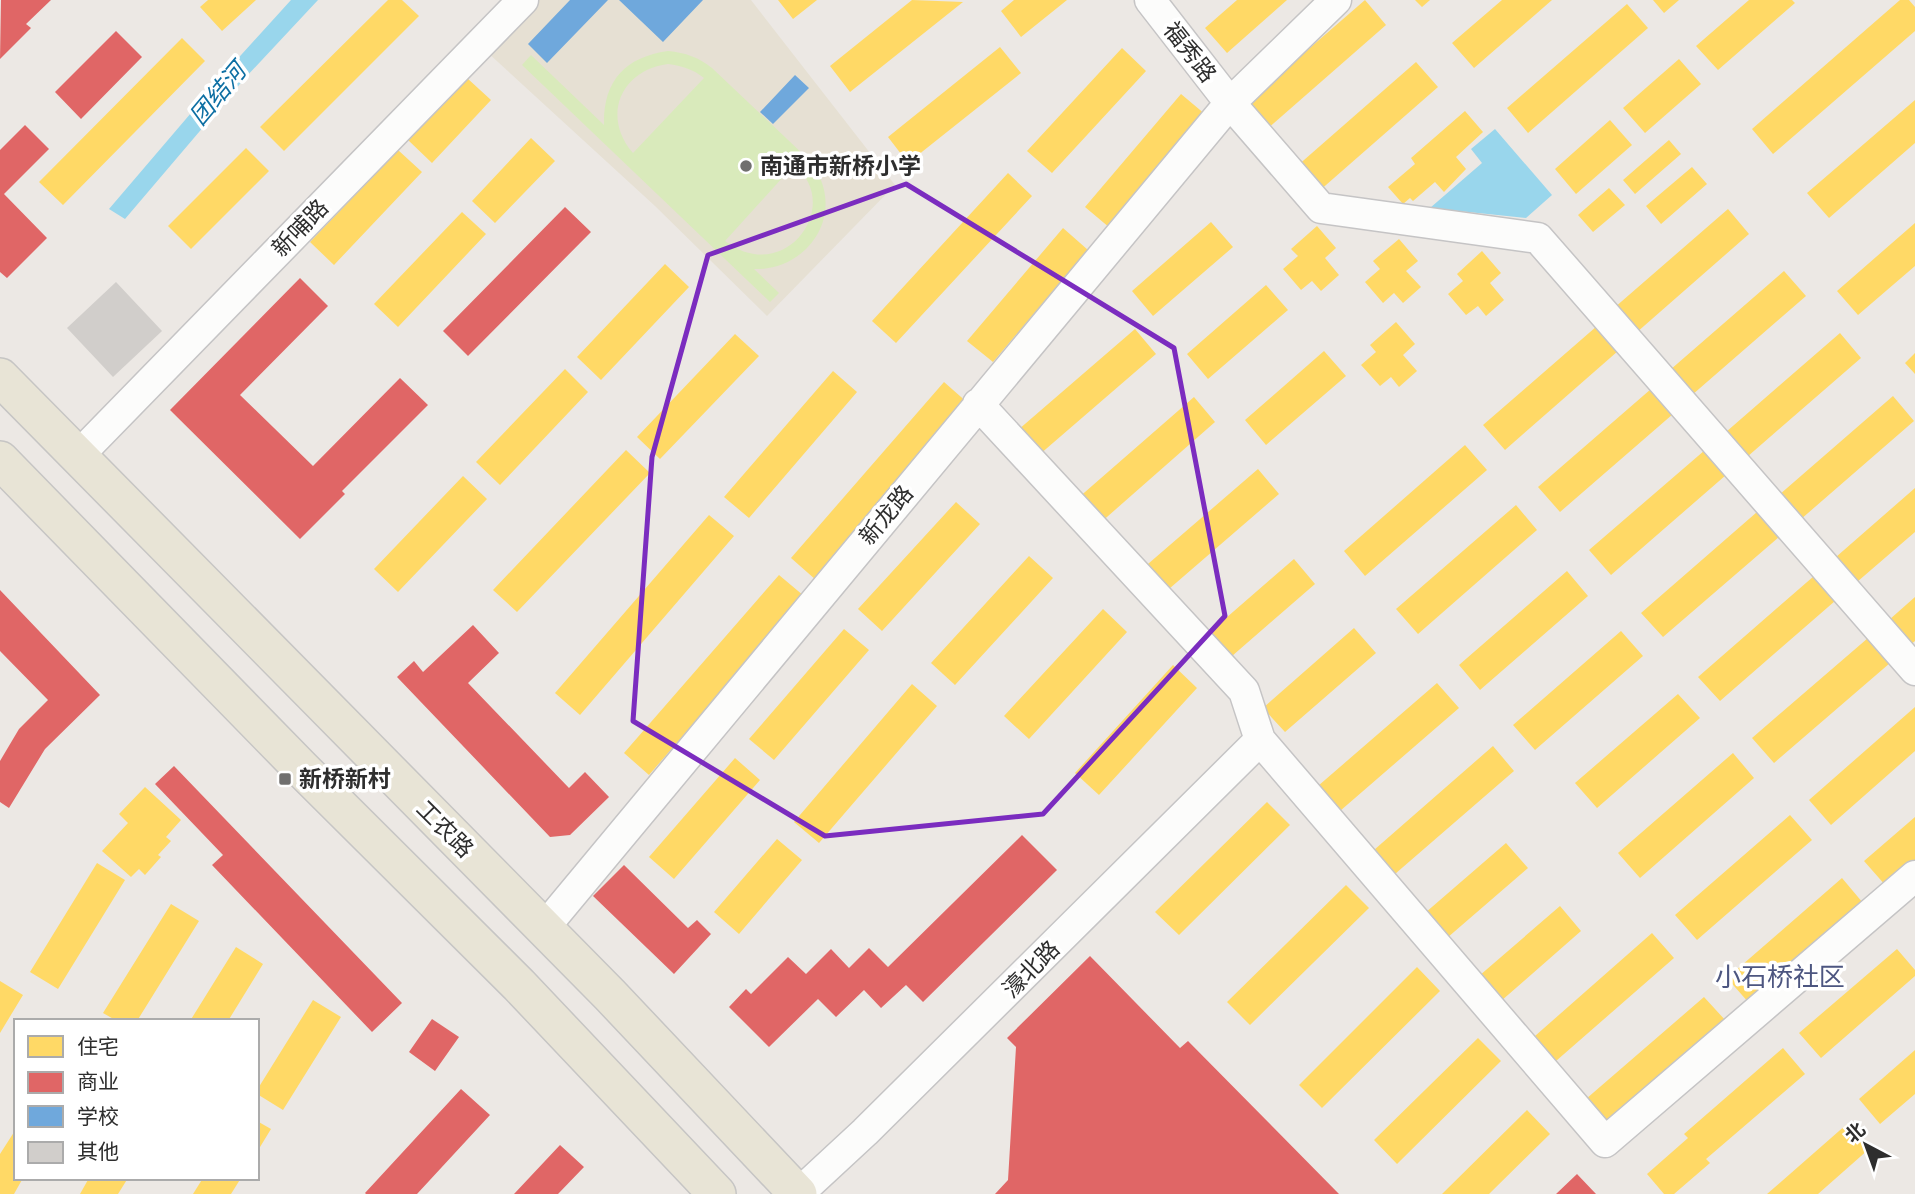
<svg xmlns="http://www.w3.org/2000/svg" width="1915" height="1194" font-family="'IBM Plex Sans','Noto Sans SC',sans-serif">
	<rect width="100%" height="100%" fill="#ece8e4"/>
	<path fill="#e6e0d3" d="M538,0h213l144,185 -128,131 -112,-110 -168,-154z"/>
	<path fill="#d9eabb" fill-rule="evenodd" d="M668,51c18,2 30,6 44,17l94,89c7,9 14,18 17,29 13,44 -25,85 -69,83l25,24 -9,9 -248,-237 9,-10 73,70c-1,-44 21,-68 64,-74zM668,64c14,2 25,5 36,14l-71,75c-32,-37 -12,-83 35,-89zM794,165c50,40 -9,122 -69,76z"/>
	<path fill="#99d6ec" d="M291,0h27l-73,78 -120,141 -16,-10 123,-144z
		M1495,129l57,66 -26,23 -96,-10 52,-45 -11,-14z"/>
	<path fill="#ffd966" d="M208,0h48l-34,31 -22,-24z
		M388,0h14l17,16 -135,135 -24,-24z
		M778,0h39l-24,19z
		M912,0l51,2 -113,90 -20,-26z
		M1014,0h53l-46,37 -20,-26z
		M1237,0h50l-60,53 -22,-25z
		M1365,0l21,25 -120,105 -22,-25z
		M1415,0h15l-8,7z
		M1502,0h50l-78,68 -22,-25z
		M1653,0h26l-15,13z
		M1749,0h43l3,3 -77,67 -22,-24z
		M1900,0h9l6,7v24l-142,123 -21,-25z
		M1627,4l21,24 -120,105 -21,-25z
		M182,38l23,23 -142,144 -24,-23z
		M1000,47l21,26 -113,90 -20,-26z
		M1122,48l24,23 -94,102 -25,-22z
		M1679,59l22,25 -56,49 -22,-25z
		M1416,62l22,25 -120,105 -22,-25z
		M467,78l24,22 -59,63 -24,-23z
		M1181,94l25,21 -96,113 -25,-21z
		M1915,100v43l-86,75 -22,-25z
		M1465,111l18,21 -27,25 10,12 -22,23 -9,-10 -22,19 -3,-3 -7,6 -15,-17 27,-23 -4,-6z
		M1610,120l22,25 -56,49 -21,-25z
		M531,138l24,23 -60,62 -23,-22z
		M1669,140l12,14 -46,40 -12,-14z
		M246,148l23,23 -78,78 -23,-23z
		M398,150l24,22 -88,93 -24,-23z
		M1692,167l15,17 -46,40 -15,-18z
		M1008,173l24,23 -136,147 -24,-22z
		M1609,188l16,17 -32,27 -15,-17z
		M1728,209l21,25 -113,99 -22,-25z
		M462,212l24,22 -88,93 -24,-23z
		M1211,222l22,25 -80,69 -21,-25z
		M1915,223v43l-57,49 -21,-24z
		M1317,226l19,22 -11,10 14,17 -18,16 -9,-10 -11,9 -18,-21 15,-13 -7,-7z
		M1063,228l25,22 -95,112 -26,-21z
		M1399,239l19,22 -12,10 15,16 -18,16 -9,-10 -11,10 -18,-21 15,-13 -7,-8z
		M1482,251l19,22 -11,10 14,17 -18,16 -8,-10 -12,9 -18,-21 15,-13 -6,-7z
		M665,264l24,23 -88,93 -24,-23z
		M1784,271l22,25 -114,99 -22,-25z
		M1266,285l22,25 -80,69 -21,-25z
		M1396,322l19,22 -12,11 14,16 -18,16 -8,-10 -11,9 -19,-21 15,-13 -6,-7z
		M1597,326l21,25 -113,99 -22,-25z
		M1135,329l21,25 -117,101 -21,-25z
		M1840,333l21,25 -114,99 -21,-25z
		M735,334l24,22 -99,103 -23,-22z
		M1324,351l22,25 -80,69 -21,-25z
		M1915,353v21l-10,-11z
		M565,369l23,23 -88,93 -24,-23z
		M833,371l24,21 -108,126 -25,-21z
		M944,382l25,22 -153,176 -25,-22z
		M1651,389l22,25 -113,98 -22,-25z
		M1893,396l21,25 -114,99 -21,-25z
		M1194,397l21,25 -116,102 -22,-25z
		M1465,445l22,25 -122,106 -21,-25z
		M626,450l24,23 -133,139 -24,-22z
		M1705,450l21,25 -115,100 -22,-25z
		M1258,469l21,25 -117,101 -21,-25z
		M463,476l24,23 -89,93 -24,-23z
		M1915,488v44l-58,50 -21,-25z
		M956,502l24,22 -98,107 -24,-22z
		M1516,505l21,25 -119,104 -22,-25z
		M1757,512l22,25 -116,100 -22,-24z
		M709,515l25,21 -154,179 -25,-22z
		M1029,556l24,22 -98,107 -24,-22z
		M1294,559l21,25 -91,79 -21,-25z
		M1567,571l21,25 -108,94 -21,-25z
		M779,575l25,21 -155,179 -25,-22z
		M1814,576l21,25 -115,100 -22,-24z
		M1915,597v44l-5,4 -21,-25z
		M1103,609l24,23 -98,107 -25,-23z
		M1354,628l22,25 -91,79 -22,-24z
		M844,629l25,21 -95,110 -25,-21z
		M1621,631l22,25 -108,94 -22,-25z
		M1868,638l22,25 -116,100 -22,-25z
		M1173,665l24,23 -98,107 -24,-22z
		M1437,683l22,25 -119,103 -22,-25z
		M912,684l25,22 -118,137 -25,-21z
		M1678,694l22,24 -103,90 -22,-25z
		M1915,707v44l-84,74 -22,-25z
		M1493,746l21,25 -119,103 -21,-24z
		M1733,753l21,25 -114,100 -22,-25z
		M735,758l25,22 -86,99 -25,-22z
		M145,787l36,33 -15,17 5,4 -13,14 3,2 -16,18 -6,-6 -8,8 -29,-26 26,-28 -9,-9z
		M1267,802l23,23 -111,110 -24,-23z
		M1790,815l22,25 -115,100 -22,-25z
		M1915,817v43l-29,26 -22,-25z
		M777,839l25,21 -63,74 -25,-22z
		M1506,843l22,25 -81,70 -22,-25z
		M97,863l28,17 -67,109 -28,-17z
		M1842,878l21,25 -114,100 -22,-25z
		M1346,885l23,23 -119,117 -23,-23z
		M171,904l28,17 -62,100h-20l-14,-8z
		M1560,906l21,25 -80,70 -22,-25z
		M1652,933l22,25 -118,103 -21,-25z
		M236,947l27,17 -35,57h-38z
		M1897,949l18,21v6l-94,82 -22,-25z
		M1417,967l23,24 -118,117 -23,-23z
		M0,981l23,14 -23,38z
		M1704,997l22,24 -118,103 -22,-25z
		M313,1000l28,17 -58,93 -26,-16v-4z
		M1478,1038l23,23 -104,103 -23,-24z
		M1783,1048l22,26 -99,85 4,4 -36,31h-10l-17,-20 41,-36 -4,-4z
		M1915,1050v44l-35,30 -21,-25z
		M1527,1110l23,24 -61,60h-47z
		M257,1121l14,8 -14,23z
		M1847,1124l22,25 -51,45h-51z
		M16,1129v49h7l-9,16h-14v-40z
		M89,1178h39l-10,16h-38z
		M203,1178h38l-10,16h-38z"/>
	<path fill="#e06666" d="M1,0h50l-25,24 5,4 -31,31z
		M116,31l26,26 -61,62 -26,-27z
		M25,125l24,24 -45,45 43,44 -40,40 -7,-6v-122z
		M565,207l26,25 -123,124 -25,-25z
		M300,278l28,28 -88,89 73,71 87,-88 28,27 -86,86 3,3 -45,45 -130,-129z
		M0,590l100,105 -55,54 -36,59 -9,-6v-41l19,-32 29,-29 -48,-49z
		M473,625l26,28 -31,30 101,105 16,-16 24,25 -39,38 -20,2 -153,-160 17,-16 9,11z
		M174,766l228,237 -30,29 -160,-167 11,-10 -68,-71z
		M1022,835l35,35 -134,132 -17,-17 -25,23 -17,-18 -28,27 -18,-18 -49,48 -40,-40 17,-18 5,5 37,-37 18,17 25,-25 18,19 20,-20 19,19z
		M624,865l64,63 9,-8 14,14 -37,40 -81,-78z
		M1090,956l90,92 8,-7 151,153h-344l13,-14 8,-133 -9,-9z
		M432,1019l27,18 -24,34 -26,-19z
		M461,1089l29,26 -73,79h-51l-1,-1z
		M560,1145l24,22 -26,27h-44z
		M1577,1174l19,20h-40z"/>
	<path fill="#6fa8dc" d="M570,0h38l-61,63 -19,-19z
		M619,0h84l-40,42z
		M795,75l14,13 -36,36 -13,-12z"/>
	<path fill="#d1cecb" d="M116,282l46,49 -49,46 -46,-49z"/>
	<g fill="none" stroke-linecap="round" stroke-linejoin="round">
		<defs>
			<path id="minor" d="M1150,0l80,103 91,105 217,30 377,432
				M978,404l266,287 16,49 345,402 310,-266
				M77,457l446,-457
				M544,928l686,-825 106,-103
				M798,1194l67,-62 395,-392"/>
			<path id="major" d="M0,377l610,618 188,199
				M0,460l301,308 218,217 198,209"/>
		</defs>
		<use href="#minor" stroke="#c5c4c5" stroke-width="33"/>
		<use href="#major" stroke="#c6c5c4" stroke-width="40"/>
		<use href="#minor" stroke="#fcfcfb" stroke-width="30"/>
		<use href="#major" stroke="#e8e4d6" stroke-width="37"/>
	</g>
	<path fill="none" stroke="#7b2cbf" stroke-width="5" stroke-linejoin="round" d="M906,184l268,164 51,268 -182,198 -218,22 -192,-115 19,-264 56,-202z"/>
	<g fill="#706f6e" stroke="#fff" stroke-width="2.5">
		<circle cx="746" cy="166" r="7"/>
		<rect x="278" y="772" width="14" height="14" rx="3.5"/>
	</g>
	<g text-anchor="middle" stroke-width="7" stroke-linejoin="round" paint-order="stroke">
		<g font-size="23" fill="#2e2e2e" stroke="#fff">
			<text transform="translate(1190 52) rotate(52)" y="8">福秀路</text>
			<text transform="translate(300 228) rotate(-46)" y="8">新哺路</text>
			<text transform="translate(886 515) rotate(-50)" y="8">新龙路</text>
			<text transform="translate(445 829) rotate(45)" y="8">工农路</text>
			<text transform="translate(1031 969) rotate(-45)" y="8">濠北路</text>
		</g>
		<g font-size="23" font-weight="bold" fill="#2e2e2e" stroke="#fff" text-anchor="start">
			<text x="760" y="174">南通市新桥小学</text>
			<text x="299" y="787">新桥新村</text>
		</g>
		<g font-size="24" font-style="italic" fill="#0d6fa3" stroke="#fff">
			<text transform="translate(218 94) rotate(-50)" y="8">团结河</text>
		</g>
		<g font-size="26" fill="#4d5680" stroke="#fff">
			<text x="1780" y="986">小石桥社区</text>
		</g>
	</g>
	<rect x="14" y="1019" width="245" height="161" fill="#ffffff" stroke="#ababab" stroke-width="2"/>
	<rect x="28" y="1036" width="35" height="21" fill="#ffd966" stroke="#ababab" stroke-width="2"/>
	<text x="77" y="1054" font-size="21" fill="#2e2e2e">住宅</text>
	<rect x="28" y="1072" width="35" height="21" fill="#e06666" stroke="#ababab" stroke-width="2"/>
	<text x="77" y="1089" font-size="21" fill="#2e2e2e">商业</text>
	<rect x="28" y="1106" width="35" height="21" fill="#6fa8dc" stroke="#ababab" stroke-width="2"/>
	<text x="77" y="1124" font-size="21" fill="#2e2e2e">学校</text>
	<rect x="28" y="1142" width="35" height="21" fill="#d1cecb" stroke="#ababab" stroke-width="2"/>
	<text x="77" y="1159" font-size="21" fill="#2e2e2e">其他</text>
	<g transform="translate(1866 1145) rotate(319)" stroke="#ffffff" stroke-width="5" paint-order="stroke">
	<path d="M0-5L12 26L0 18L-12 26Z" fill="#2e2e2e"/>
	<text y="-10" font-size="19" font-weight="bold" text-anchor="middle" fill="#2e2e2e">北</text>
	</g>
</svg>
